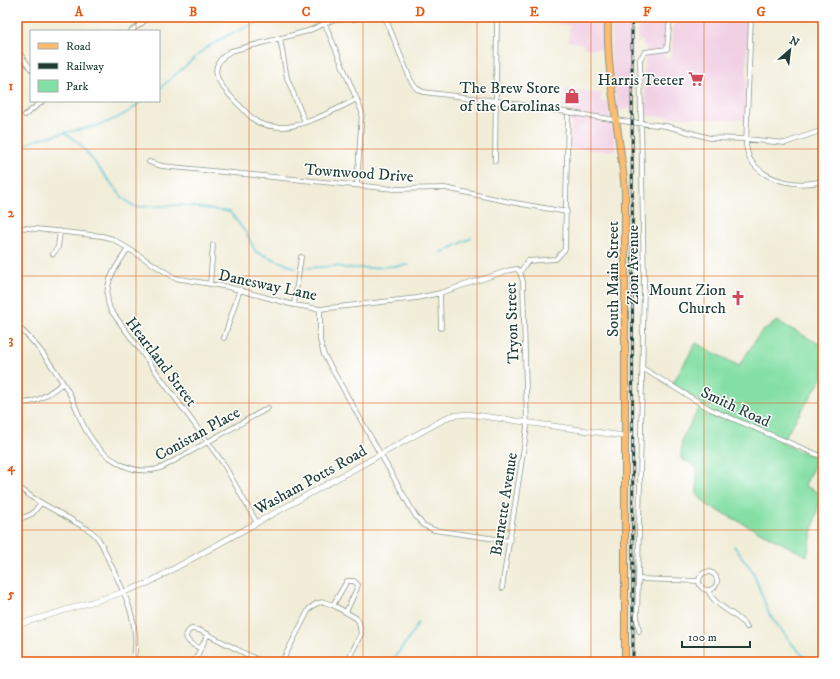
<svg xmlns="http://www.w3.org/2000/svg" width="840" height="679" font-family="'IM FELL DW Pica',serif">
	<rect width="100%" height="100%" fill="#fff"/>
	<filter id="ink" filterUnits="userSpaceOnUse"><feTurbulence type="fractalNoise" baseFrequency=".025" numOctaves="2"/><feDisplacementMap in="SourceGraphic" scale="8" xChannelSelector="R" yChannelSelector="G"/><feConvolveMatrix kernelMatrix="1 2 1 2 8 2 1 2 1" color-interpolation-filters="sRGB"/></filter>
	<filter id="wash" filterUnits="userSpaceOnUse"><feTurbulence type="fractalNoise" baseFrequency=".012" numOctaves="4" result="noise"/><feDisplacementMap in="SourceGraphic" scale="16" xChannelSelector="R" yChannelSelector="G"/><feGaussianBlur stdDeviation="0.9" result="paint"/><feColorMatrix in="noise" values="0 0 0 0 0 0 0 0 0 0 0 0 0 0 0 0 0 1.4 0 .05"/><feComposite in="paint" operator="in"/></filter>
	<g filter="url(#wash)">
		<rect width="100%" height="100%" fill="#f1edd9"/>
		<path fill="#f1d0e4" d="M539,17h64v33l-19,-2 -1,-4 -15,-3 2,-16 -31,-4z
			M612,17h18l2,91 -15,3 -6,-51z
			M638,17h27v41h6l3,-41h74l-3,103 -99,-4 -2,-43 2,-27h-3v-5l-5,-1z
			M566,88l36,6 -2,6 8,2 8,47 -9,2 -37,-3 2,-38 -9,-2z"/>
		<path fill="#84dfa5" stroke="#528e6c" d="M777,321l46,25v31l-42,66 36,15 -12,28 16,8 -14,62 -100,-51 -10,-11v-26l-16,-10 1,-19 20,-36 -30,-18 24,-42 43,23 21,-33z"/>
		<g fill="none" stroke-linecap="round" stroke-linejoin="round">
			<path stroke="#5ac4d5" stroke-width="1.5" d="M159,89l47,-41 24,-14 42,-17
				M65,133l14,10 44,55 12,9 47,-2 48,7 16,21 10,19 40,16
				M17,149c8,-3 15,-8 22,-10 38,-11 73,-10 103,-38
				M441,253l30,-15
				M304,268l33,-2 8,2h24l40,-3
				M734,546l19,26 16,42 24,31 16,17
				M391,662l19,-25 8,-14"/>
		</g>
	</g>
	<g filter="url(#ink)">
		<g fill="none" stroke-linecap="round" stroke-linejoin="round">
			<defs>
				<path id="minor" d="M322,17l40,95 -5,73
					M385,17l26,64 5,7 7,4 74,9 132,21 37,4 44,12 36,1 39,4 38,-13
					M751,17l-5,128c1,5 2,13 6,17 15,21 48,25 71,19
					M131,31l19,-14
					M280,38l7,40 18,44
					M17,50l14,19
					M357,99c-18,9 -54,28 -74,28 -8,0 -17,-1 -24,-4 -8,-4 -14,-13 -21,-19 -16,-16 -36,-36 -7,-53l77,-20 25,-11 21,-1 7,-2
					M25,115l18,-14
					M495,161l2,-144
					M149,162l13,4 232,23 51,-1 65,14 57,10
					M17,227l85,9 11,3 62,39 53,9 66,18 26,4 97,-11 23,-5 70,-23 7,-1 3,3
					M128,249c-13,19 -27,37 -18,60l113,154 34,60
					M53,254l5,-7 2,-16
					M210,284l3,-39
					M440,293l1,35
					M294,305l7,-48
					M320,309v31l4,15 91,160 8,10 11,5 76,11
					M17,326c20,16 37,42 51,65 8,13 11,28 19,41 15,26 47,47 76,35l105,-59
					M224,338l16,-49
					M642,368l68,41 113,48
					M17,402c18,4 32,-9 46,-19
					M17,486l16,12 56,32c11,7 15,19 20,31 15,30 33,66 24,101
					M17,520l15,-6 9,-11
					M699 581a9 9 0 1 1 18 0a9 9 0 1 1-18 0Z
					M638,579l61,2
					M502,588l25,-161 -4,-145 -3,-10 8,-11 28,-2 9,-10 3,-137
					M708,590c7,18 28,22 39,37
					M333,605l14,-24h7l4,4 -1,3 -11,24
					M639,631l-2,-11 1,-41 6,-295 -4,-225 5,-7 22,-3 3,-32
					M200,648c-8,-3 -21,-10 -9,-19l8,1 63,32
					M194,662l14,-28
					M282,662l27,-53 8,-6 7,-1 9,3 23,13 3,4 2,12 -14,28"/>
				<path id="tertiary" d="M17,625l107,-33 24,-9 302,-167 18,-2 156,22"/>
				<path id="primary" d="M608,17c-2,59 12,116 17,174v471"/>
			</defs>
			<use href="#minor" stroke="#889586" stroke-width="5.5"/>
			<use href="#tertiary" stroke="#889586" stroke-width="6"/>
			<use href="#primary" stroke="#889586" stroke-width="8"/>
			<use href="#minor" stroke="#fff" stroke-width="4"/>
			<use href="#tertiary" stroke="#fff" stroke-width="5"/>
			<use href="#primary" stroke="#fdbc70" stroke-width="6"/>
			<defs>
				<path id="rail" d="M632,17l1,645"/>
			</defs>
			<use href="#rail" stroke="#1f3d34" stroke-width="3"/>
			<use href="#rail" stroke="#fff" stroke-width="1.5" stroke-dasharray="4.5" stroke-linecap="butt"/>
		</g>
	</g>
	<path fill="none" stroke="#e8590c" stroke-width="1" stroke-opacity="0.55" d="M136,17v14M249,17v645M363,17v645M477,17v645M591,17v645M704,17v645M136,101v561M17,149h806M17,276h806M17,403h806M17,530h806"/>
	<defs>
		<symbol id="supermarket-bare" viewBox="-9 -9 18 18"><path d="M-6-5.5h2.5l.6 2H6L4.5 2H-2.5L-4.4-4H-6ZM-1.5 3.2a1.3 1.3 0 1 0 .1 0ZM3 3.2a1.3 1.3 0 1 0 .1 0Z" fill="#d1495b" stroke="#fff" stroke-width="2.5" paint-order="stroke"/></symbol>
		<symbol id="shop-bare" viewBox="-9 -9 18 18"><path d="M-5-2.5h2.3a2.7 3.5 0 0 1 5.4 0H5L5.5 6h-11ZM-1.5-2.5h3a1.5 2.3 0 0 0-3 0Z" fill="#d1495b" stroke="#fff" stroke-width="2.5" paint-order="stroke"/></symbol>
		<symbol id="church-bare" viewBox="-9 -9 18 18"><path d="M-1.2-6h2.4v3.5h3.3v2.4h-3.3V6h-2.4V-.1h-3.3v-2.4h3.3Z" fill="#d1495b" stroke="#fff" stroke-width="2.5" paint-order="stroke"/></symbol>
	</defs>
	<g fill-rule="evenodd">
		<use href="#supermarket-bare" x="685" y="68" width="22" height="22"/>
		<use href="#shop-bare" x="561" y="85" width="22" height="22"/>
		<use href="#church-bare" x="727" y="287" width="22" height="22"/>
	</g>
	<g text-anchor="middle" stroke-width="3" stroke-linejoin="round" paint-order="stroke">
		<g font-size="16" fill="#1f3d34" stroke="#fff" text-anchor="end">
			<text x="684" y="85">Harris Teeter</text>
			<text x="560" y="93">The Brew Store<tspan x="560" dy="18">of the Carolinas</tspan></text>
			<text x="726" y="295">Mount Zion<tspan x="726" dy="18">Church</tspan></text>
		</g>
		<g font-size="16" fill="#1f3d34" stroke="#fff">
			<text transform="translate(359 172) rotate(4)" y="6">Townwood Drive</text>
			<text transform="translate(632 265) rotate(-90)" y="6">Zion Avenue</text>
			<text transform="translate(612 279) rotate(-90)" y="6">South Main Street</text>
			<text transform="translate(268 284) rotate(12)" y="6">Danesway Lane</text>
			<text transform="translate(511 323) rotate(-92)" y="6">Tryon Street</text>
			<text transform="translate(162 361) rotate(53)" y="6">Heartland Street</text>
			<text transform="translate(736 406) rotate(25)" y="6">Smith Road</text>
			<text transform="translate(197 433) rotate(-29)" y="6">Conistan Place</text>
			<text transform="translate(310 479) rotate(-29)" y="6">Washam Potts Road</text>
			<text transform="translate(503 504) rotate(-81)" y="6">Barnette Avenue</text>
		</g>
	</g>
	<rect width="840" height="679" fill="none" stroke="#fff" stroke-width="44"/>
	<rect x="30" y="30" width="130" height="72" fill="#ffffff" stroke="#a5b1ae"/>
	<rect x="38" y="43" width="20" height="6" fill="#fdbc70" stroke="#a5b1ae"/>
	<text x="66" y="50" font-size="12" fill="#1f3d34">Road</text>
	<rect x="38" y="63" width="20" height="6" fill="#1f3d34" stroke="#a5b1ae"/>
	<text x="66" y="70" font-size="12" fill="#1f3d34">Railway</text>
	<rect x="38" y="80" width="20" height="12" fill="#84dfa5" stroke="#a5b1ae"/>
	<text x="66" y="90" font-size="12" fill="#1f3d34">Park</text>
	<g transform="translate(790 50) rotate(28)" stroke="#ffffff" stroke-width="3" paint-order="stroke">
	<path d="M0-3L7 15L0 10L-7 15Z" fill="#1f3d34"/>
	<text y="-6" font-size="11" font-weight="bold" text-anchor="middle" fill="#1f3d34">N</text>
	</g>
	<path d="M682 641v6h68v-6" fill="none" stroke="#1f3d34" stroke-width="2"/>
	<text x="688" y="641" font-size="12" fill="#1f3d34" stroke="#ffffff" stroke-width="3" paint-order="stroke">100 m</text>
	<rect x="22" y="22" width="796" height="635" fill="none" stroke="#e8590c" stroke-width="1.5"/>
	<g font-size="13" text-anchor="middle" font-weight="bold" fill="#e8590c">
		<text x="79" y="16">A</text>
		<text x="193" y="16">B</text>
		<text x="306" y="16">C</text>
		<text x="420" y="16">D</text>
		<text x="534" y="16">E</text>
		<text x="647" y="16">F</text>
		<text x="761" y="16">G</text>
		<text x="11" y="90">1</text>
		<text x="11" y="217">2</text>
		<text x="11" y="344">3</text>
		<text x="11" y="471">4</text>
		<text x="11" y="598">5</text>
	</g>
</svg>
